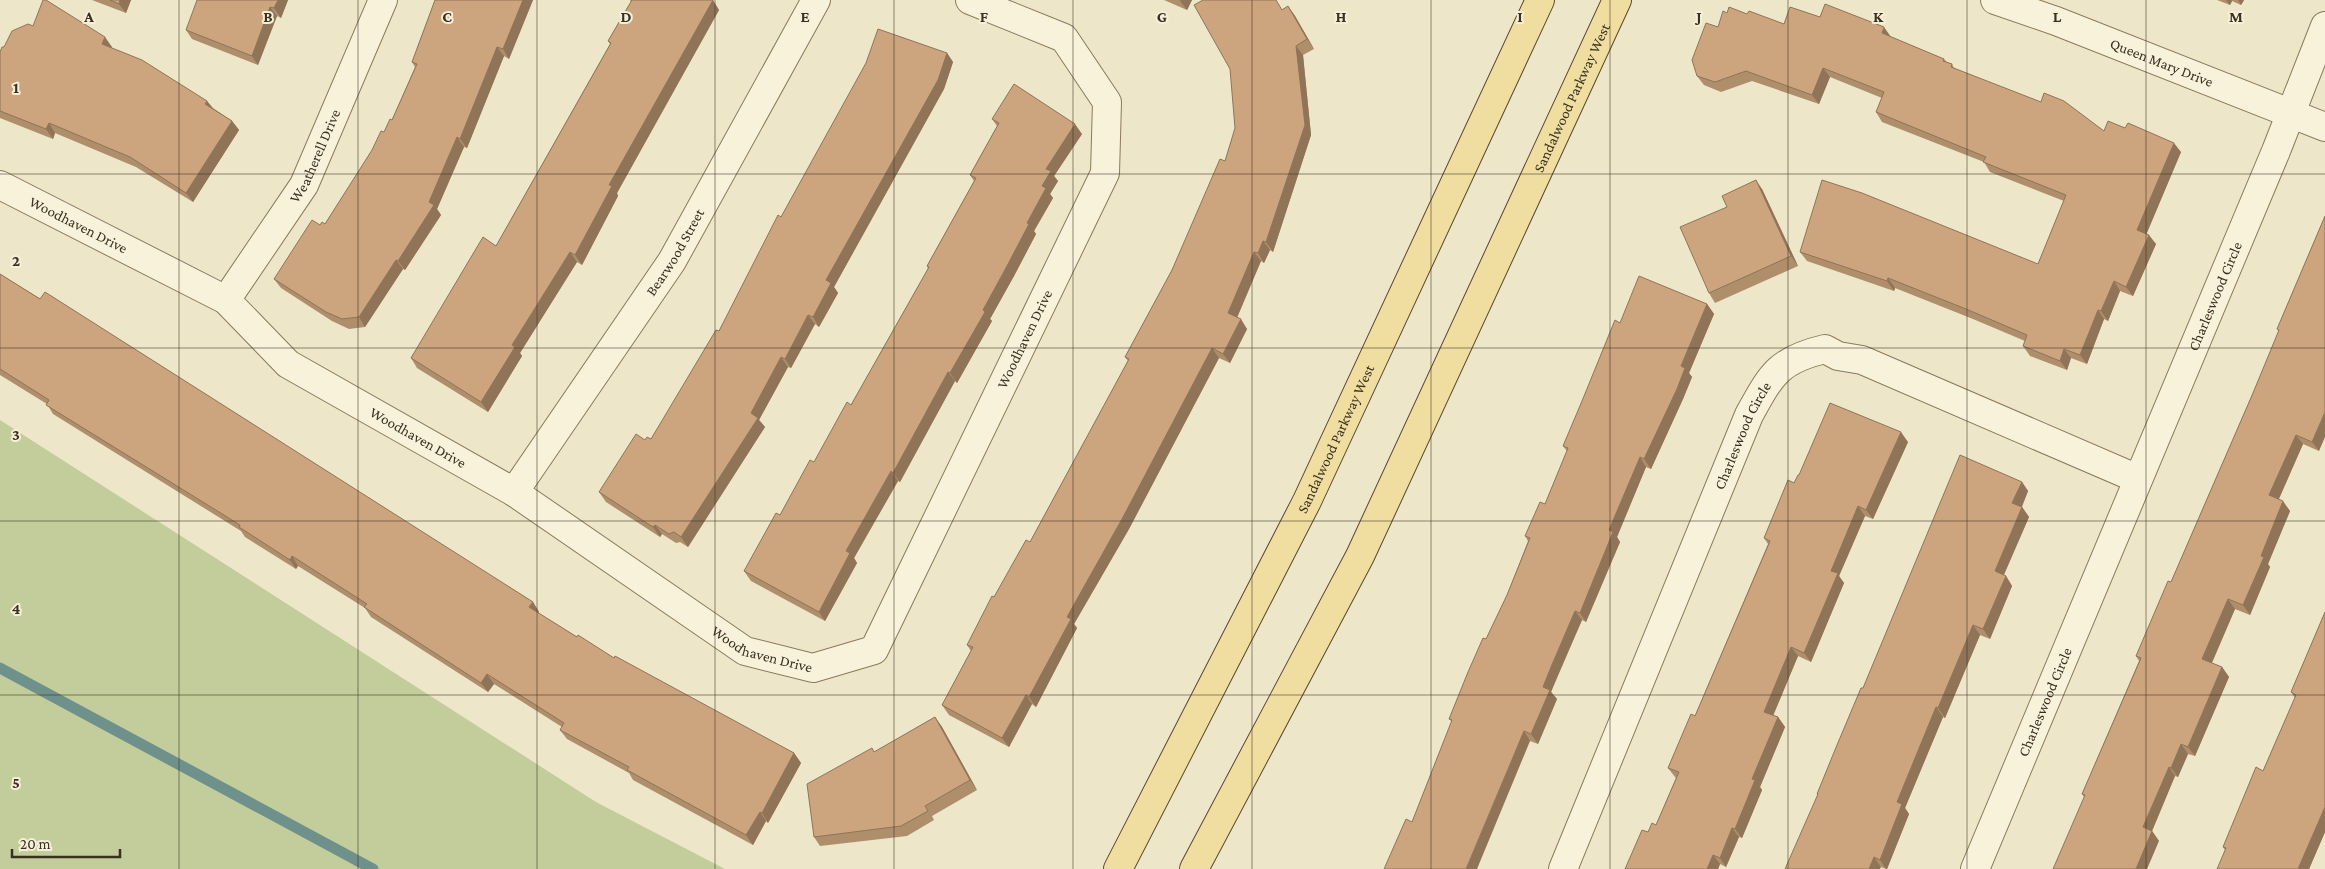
<svg xmlns="http://www.w3.org/2000/svg" width="2325" height="869" font-family="'Crimson Pro',serif">
	<rect width="100%" height="100%" fill="#eee6c8"/>
	<path fill="#c3cd9c" d="M0,420l596,382 129,67h-725z"/>
	<g fill="none" stroke-linecap="round" stroke-linejoin="round">
		<path stroke="#6f918b" stroke-width="11" d="M0,668l373,201"/>
		<defs>
			<g id="minor">
				<path id="s1" d="M1995,0l61,21 269,106"/>
				<path id="s2" d="M0,185l226,115 62,64 226,128 231,159 68,17 61,-18 231,-477 2,-71 -43,-64 -94,-38"/>
				<path id="s3" d="M226,300l78,-115 79,-185"/>
				<path id="s4" d="M514,492l158,-231 144,-261"/>
				<path id="s5" d="M1563,869l186,-454c22,-40 29,-55 76,-66l13,7 24,4 276,119"/>
				<path id="s6" d="M1975,869l301,-718 49,-125"/>
			</g>
			<g id="major">
				<path id="s7" d="M1118,869l189,-368 233,-501"/>
				<path id="s8" d="M1194,869l166,-313 257,-556"/>
			</g>
		</defs>
		<use href="#minor" stroke="#8a795d" stroke-width="30"/>
		<use href="#major" stroke="#584731" stroke-width="30"/>
		<use href="#minor" stroke="#f9f2db" stroke-width="28"/>
		<use href="#major" stroke="#f0dea1" stroke-width="28"/>
	</g>
	<path fill="#af8e6c" d="M92,0h39l-5,13z
		M288,0l-7,18 -4,-2 -19,49 -66,-26 -6,-9z
		M435,0h98l-24,59 -5,-3 -37,92 -3,-1 -27,62 4,6 -36,55 -2,-1 -38,58 -16,2 -17,-8 -51,-33 -7,-9 46,-54 5,-1 67,-104 23,-53 -3,-5z
		M630,0h82l7,10 -102,183 1,3 -36,69 -5,-3 -57,91 2,3 -34,56 -71,-44 -6,-10 85,-112 114,-202 -2,-3 23,-39z
		M1164,0h28l-5,10z
		M2217,0h27l-3,5 -9,-4 -2,4z
		M1288,6l7,10 19,33 -11,6 8,80 -38,117 -3,-2 -6,13 -3,-2 -24,57 10,11 -17,34 -11,-5 -90,171 -55,95 3,4 -41,79 -4,-3 -23,43 -60,-32 -7,-10 29,-54 -4,-6 27,-48 36,-55 98,-181 -3,-4 47,-87 53,-109 58,-152z
		M1727,13l20,1 37,10 36,-7 71,20 53,22 3,3 5,2 2,4 150,63 77,21 -35,82 10,10 -23,52 -13,-5 -12,30 -4,-2 -17,45 -16,-6 -4,12 -37,-14 -7,-10 2,-5 -52,-22 -78,-31 -1,3 -87,-30 -7,-9 238,12 26,-63 -74,-29 -6,-10 -102,-40 -6,-10 6,-14 -52,-21 -11,27 -67,-23 -31,11 -17,-7 -7,-9 21,-49z
		M33,26l79,21 -1,1 96,53 6,7 19,13 7,9 -46,72 -57,-35 -81,-34 -2,6 -53,-21v-66z
		M947,53l6,9 -9,27 -110,198 4,6 -19,34 -4,-3 -24,44 -3,-1 -29,53 6,7 -77,120 -8,-5 -4,1 -14,-9 -2,3 -54,-35 -7,-10 46,-52 6,-1 68,-108 62,-114z
		M992,119l90,15 -28,42 4,5 -8,13 3,4 -19,33 2,3 -22,42 -24,43 2,2 -35,62 -2,-2 -55,101 -2,-1 -44,77 3,5 -32,58 -74,-40 -7,-10 107,-166 77,-136 -1,-3 47,-85 -4,-6 27,-49z
		M1762,189l36,77 -83,37 -6,-10 18,-86z
		M2325,216l-6,235 -16,-7 -24,55 11,12 -22,53 2,3 -20,48 -15,-6 -23,54 10,4 7,10 -34,79 -7,-2 -10,23 -3,-1 -23,55 7,10 -75,-44 -2,-3 57,-133 -3,-5 35,-74 82,-189 26,-61 -2,-3z
		M0,274l533,328 6,10 -1,1 39,24 37,21 180,95 7,10 -33,60 -2,-2 -13,24 -120,-65 -4,-7 -62,-34 -7,-9 2,-3 -68,-43 -6,8 -117,-75 -6,-9 -67,-42 -2,3 -51,-32 -4,-6 -188,-117 -6,-10 -47,-29z
		M1707,304l7,10 -25,59 3,4 -9,22 -32,70 -5,-2 -29,70 3,5 -34,80 -4,-2 -25,56 -6,16 6,7 -19,45 -8,-3 -118,81 40,-100 -3,-3 58,-124 21,-54 -3,-5 20,-32 22,-53 -4,-5 57,-123z
		M1908,442l-35,77 -8,-3 -26,60 5,7 -33,79 -13,-6 -25,59 5,2 7,10 -25,60 2,3 -20,48 -3,-1 -13,30 -6,-3 -2,5h-93l23,-37 8,-7 20,-47 -1,-1 -7,-9 27,-52 73,-172 -4,-6 30,-55 5,-8z
		M2022,482l6,9 -6,16 7,10 -25,58 2,1 6,10 -22,53 -10,-4 -35,83 -2,-1 -38,91 4,6 -22,55h-1l-5,-2 -64,-73 46,-106z
		M2325,612v220l-16,37 -84,-19 -2,-3 40,-76 32,-73 -4,-6z
		M935,717l7,10 35,63 -45,26 2,4 -27,16 -87,10 -6,-9 61,-85z"/>
	<path fill="#8f7458" d="M120,0h11l-5,13 -7,-9z
		M278,0h10l-7,18 -7,-10z
		M523,0h10l-24,59 -6,-10z
		M713,0l6,10 -102,183 1,3 -36,69 -7,-10 34,-70z
		M1181,0h11l-5,10 -7,-9z
		M2226,0h5l1,1 -2,4z
		M2238,0h6l-3,5z
		M1288,6l7,10 19,33 -7,-10z
		M270,7l7,9 -19,49 -6,-9z
		M1884,27l7,10 -9,-4z
		M105,37l7,10 -3,7 -7,-10z
		M1296,46l7,9 8,80 -38,117 -7,-10z
		M497,47l7,9 -37,92 -7,-9z
		M947,53l6,9 -9,27 -110,198 4,6 -19,34 -6,-10 13,-37z
		M1823,68l7,9 -11,27 -7,-9z
		M207,101l7,9 -9,-6z
		M232,121l7,9 -46,72 -7,-9z
		M49,123l6,10 -2,6 -7,-10z
		M1075,124l7,10 -28,42 4,5 -8,13 3,4 -19,33 2,3 -22,42 -24,43 2,2 -35,62 -7,-10 77,-150 15,-37 4,-17z
		M457,137l7,10 -27,62 4,6 -36,55 -7,-9 31,-59z
		M2174,143l7,9 -37,88 -7,-10z
		M1756,180l6,9 36,77 -7,-10z
		M2149,235l7,9 -23,52 -7,-9z
		M1263,241l7,9 -6,13 -6,-10z
		M570,252l7,10 -57,91 2,3 -34,56 -7,-10 31,-57z
		M1254,252l7,9 -26,61 -7,-9z
		M396,260l7,9 -38,58 -6,-10z
		M1888,278l7,10 -1,3 -7,-10z
		M2114,281l6,10 -12,30 -7,-10z
		M1707,304l7,10 -25,59 3,4 -9,22 -32,70 -7,-10 37,-93z
		M2098,310l6,9 -17,45 -7,-9z
		M808,315l7,9 -24,44 -6,-9z
		M1241,319l6,10 -17,34 -7,-9z
		M1212,348l7,10 -90,171 -55,95 3,4 -41,79 -7,-10 38,-80z
		M2064,349l7,9 -4,12 -7,-9z
		M781,357l7,10 -29,53 6,7 -77,120 -7,-10 70,-124z
		M948,372l7,9 -55,101 -7,-9z
		M2325,412v25l-6,14 -7,-9z
		M1901,432l7,10 -35,77 -7,-9z
		M2296,435l7,9 -27,61 -7,-10z
		M1640,457l6,10 -29,70 3,5 -34,80 -6,-9 29,-83z
		M891,471l7,10 -44,77 3,5 -32,58 -6,-9 27,-61z
		M2022,482l6,9 -9,22 -7,-10z
		M2283,501l7,10 -22,53 2,3 -20,48 -7,-10 18,-49z
		M1858,506l7,10 -26,60 5,7 -33,79 -7,-9 27,-82z
		M2022,507l7,10 -28,64 -6,-10z
		M655,525l7,9 -2,3 -7,-10z
		M292,556l6,10 -2,3 -6,-9z
		M2006,576l6,10 -22,53 -7,-10z
		M2228,599l7,10 -26,60 -7,-10z
		M533,602l6,10 -3,5 -7,-10z
		M1575,611l7,9 -31,72 6,7 -19,45 -7,-10 12,-47 8,-20z
		M1973,625l7,10 -35,83 -7,-10z
		M1791,647l7,9 -27,65 -7,-9z
		M2222,667l7,10 -34,79 -7,-9z
		M487,674l7,10 -6,8 -7,-9z
		M1026,695l6,9 -23,43 -7,-9z
		M1936,707l7,10 -38,91 4,6 -22,55h-1l-6,-9 17,-58z
		M935,717l7,10 35,63 -7,-10z
		M1778,717l7,10 -25,60 2,3 -20,48 -7,-9 17,-50z
		M1524,731l6,10 -53,128h-11z
		M2181,744l7,10 -10,23 -7,-9z
		M794,753l7,10 -33,60 -6,-10z
		M2169,767l6,9 -23,55 7,10 -12,28h-11l7,-42z
		M2325,807v25l-16,37h-11z
		M760,812l6,9 -13,24 -7,-10z
		M1732,828l7,9 -13,30 -6,-9z
		M1713,855l7,9 -2,5h-11z
		M1874,857l7,10 -1,2h-11z"/>
	<path fill="#cca57e" stroke="#8f7458" d="M43,0h3l59,37 -3,7 40,16 65,41 -2,3 27,17 -46,72 -56,-36 -81,-34 -3,6 -46,-18v-59l2,-5h2l8,-16 16,-7 5,2z
		M110,0h10l-1,4z
		M197,0h81l-4,8 -4,-1 -18,49 -66,-26z
		M435,0h88l-20,49 -6,-2 -37,92 -3,-2 -28,65 5,3 -36,56 -2,-1 -37,57 -17,2 -16,-7 -52,-33 38,-59 8,5 2,-3 3,2 47,-74 9,-19 3,1 6,-13 2,1 25,-56 -5,-2z
		M632,0h81l-104,185 3,1 -37,69 -5,-3 -58,93 3,2 -34,55 -70,-44 72,-121 13,9 115,-203 -3,-2z
		M1203,0h73l6,10 6,-4 19,33 -11,7 9,79 -39,117 -3,-1 -5,12 -4,-1 -26,61 13,6 -18,35 -11,-6 -90,171 -55,98 4,2 -42,78 -3,-2 -24,43 -60,-33 31,-58 -6,-2 25,-49 2,1 32,-57 4,2 99,-183 -4,-2 47,-87 48,-111 5,2 10,-33 -5,-59 -36,-64z
		M1825,4l59,23 -2,6 62,26 -1,2 9,3 -1,3 90,35 3,-9 20,8 40,30 4,-10 17,7 3,-5 46,20 -37,87 12,5 -23,52 -12,-6 -13,30 -3,-1 -18,45 -16,-6 -4,12 -37,-15 4,-11 -61,-26 -78,-31 -1,3 -87,-29 22,-72 40,13 176,71 28,-69 -83,-33 3,-5 -110,-45 8,-20 -61,-24 -11,27 -66,-24 -31,11 -18,-6 -5,-16 14,-37 12,4 5,-16 4,2 2,-6 18,7 2,-3 35,13 6,-17 30,10z
		M878,29l69,24 -9,27 -112,200 5,3 -18,34 -5,-2 -23,44 -4,-2 -30,56 7,5 -77,119 -7,-5 -5,2 -14,-9 -2,2 -54,-35 37,-58 9,6 2,-3 4,2 65,-109 3,1 59,-116 3,2 85,-154z
		M1014,84l61,40 -29,45 5,2 -9,15 4,2 -19,35 2,1 -22,42 -24,44 2,2 -35,61 -2,-1 -55,101 -2,-2 -45,80 4,2 -31,59 -75,-41 32,-58 4,2 30,-55 4,2 33,-60 4,3 78,-138 -2,-1 49,-88 -6,-3 29,-52 -7,-4z
		M1756,180l35,76 -82,37 -29,-66 47,-20 -5,-11z
		M2325,216v196l-13,30 -16,-7 -27,60 14,6 -22,55 3,1 -21,48 -15,-6 -26,60 20,8 -34,80 -7,-3 -10,24 -2,-1 -26,60 9,4 -16,38h-83l32,-74 -3,-1 59,-136 -5,-2 32,-75 3,1 82,-189 26,-63 -2,-1z
		M0,274l40,25 5,-7 488,310 -4,5 48,30 1,-2 36,23 1,-2 179,97 -32,60 -2,-1 -14,23 -119,-65 2,-3 -69,-37 4,-7 -77,-49 -6,9 -117,-76 3,-3 -75,-48 -2,4 -51,-33 1,-2 -194,-120 3,-5 -49,-31z
		M1639,276l68,28 -26,62 4,2 -8,21 -33,70 -4,-2 -31,73 4,2 -33,81 -5,-2 -24,56 -8,20 7,3 -19,44 -7,-3 -58,138h-82l22,-50 6,3 40,-102 -3,-1 19,-47 15,-34 3,1 21,-44 23,-57 -5,-2 15,-34 5,2 23,-56 -5,-2 19,-45 33,-81 5,3z
		M1830,403l71,29 -35,78 -8,-4 -27,65 7,2 -34,80 -13,-6 -27,65 14,5 -26,62 3,1 -20,49 -3,-1 -12,30 -7,-3 -6,14h-82l17,-39 6,2 4,-9 4,2 23,-53 -11,-4 23,-54 4,2 75,-175 -6,-3 24,-58 6,3 4,-8h1z
		M1960,455l62,27 -10,21 10,4 -27,64 11,5 -23,53 -10,-4 -35,83 -2,-1 -39,95 5,2 -22,56 -6,-3 -5,12h-84l33,-75h-1l20,-49 24,-57h2z
		M2325,612v195l-27,62h-81l9,-21 -3,-1 33,-80 7,4 33,-76 -5,-3z
		M935,717l35,63 -45,26 3,5 -27,15 -87,11 -7,-53 65,-36 2,4z"/>
	<path fill="none" stroke="#3b2f20" stroke-width="1" stroke-opacity="0.55" d="M179,0v869M358,0v869M537,0v869M715,0v869M894,0v869M1073,0v869M1252,0v869M1431,0v869M1610,0v869M1788,0v869M1967,0v869M2146,0v869M0,174h2325M0,348h2325M0,521h2325M0,695h2325"/>
	<g text-anchor="middle" stroke-width="4" stroke-linejoin="round" paint-order="stroke">
		<g font-size="15" fill="#3b2f20" stroke="#f6efd8">
			<text dy="5" stroke="none"><textPath href="#s1" startOffset="178">Queen Mary Drive</textPath></text>
			<text dy="5" stroke="none"><textPath href="#s8" startOffset="859">Sandalwood Parkway West</textPath></text>
			<text dy="5" stroke="none"><textPath href="#s3" startOffset="170">Weatherell Drive</textPath></text>
			<text dy="5" stroke="none"><textPath href="#s2" startOffset="88">Woodhaven Drive</textPath></text>
			<text dy="5" stroke="none"><textPath href="#s4" startOffset="289">Bearwood Street</textPath></text>
			<text dy="5" stroke="none"><textPath href="#s6" startOffset="621">Charleswood Circle</textPath></text>
			<text dy="5" stroke="none"><textPath href="#s2" startOffset="1362">Woodhaven Drive</textPath></text>
			<text dy="5" stroke="none"><textPath href="#s5" startOffset="469">Charleswood Circle</textPath></text>
			<text dy="5" stroke="none"><textPath href="#s2" startOffset="492">Woodhaven Drive</textPath></text>
			<text dy="5" stroke="none"><textPath href="#s7" startOffset="482">Sandalwood Parkway West</textPath></text>
			<text dy="5" stroke="none"><textPath href="#s2" startOffset="898">Woodhaven Drive</textPath></text>
			<text dy="5" stroke="none"><textPath href="#s6" startOffset="181">Charleswood Circle</textPath></text>
		</g>
	</g>
	<g font-size="16" text-anchor="middle" font-weight="bold" fill="#3b2f20" stroke="#f6efd8" stroke-width="4" stroke-linejoin="round" paint-order="stroke">
		<text x="89" y="22">A</text>
		<text x="268" y="22">B</text>
		<text x="447" y="22">C</text>
		<text x="626" y="22">D</text>
		<text x="805" y="22">E</text>
		<text x="984" y="22">F</text>
		<text x="1162" y="22">G</text>
		<text x="1341" y="22">H</text>
		<text x="1520" y="22">I</text>
		<text x="1699" y="22">J</text>
		<text x="1878" y="22">K</text>
		<text x="2057" y="22">L</text>
		<text x="2236" y="22">M</text>
		<text x="16" y="93">1</text>
		<text x="16" y="266">2</text>
		<text x="16" y="440">3</text>
		<text x="16" y="614">4</text>
		<text x="16" y="788">5</text>
	</g>
	<path d="M12 849v8h108v-8" fill="none" stroke="#3b2f20" stroke-width="2.5"/>
	<text x="20" y="849" font-size="15" fill="#3b2f20" stroke="#f6efd8" stroke-width="4" paint-order="stroke">20 m</text>
</svg>
